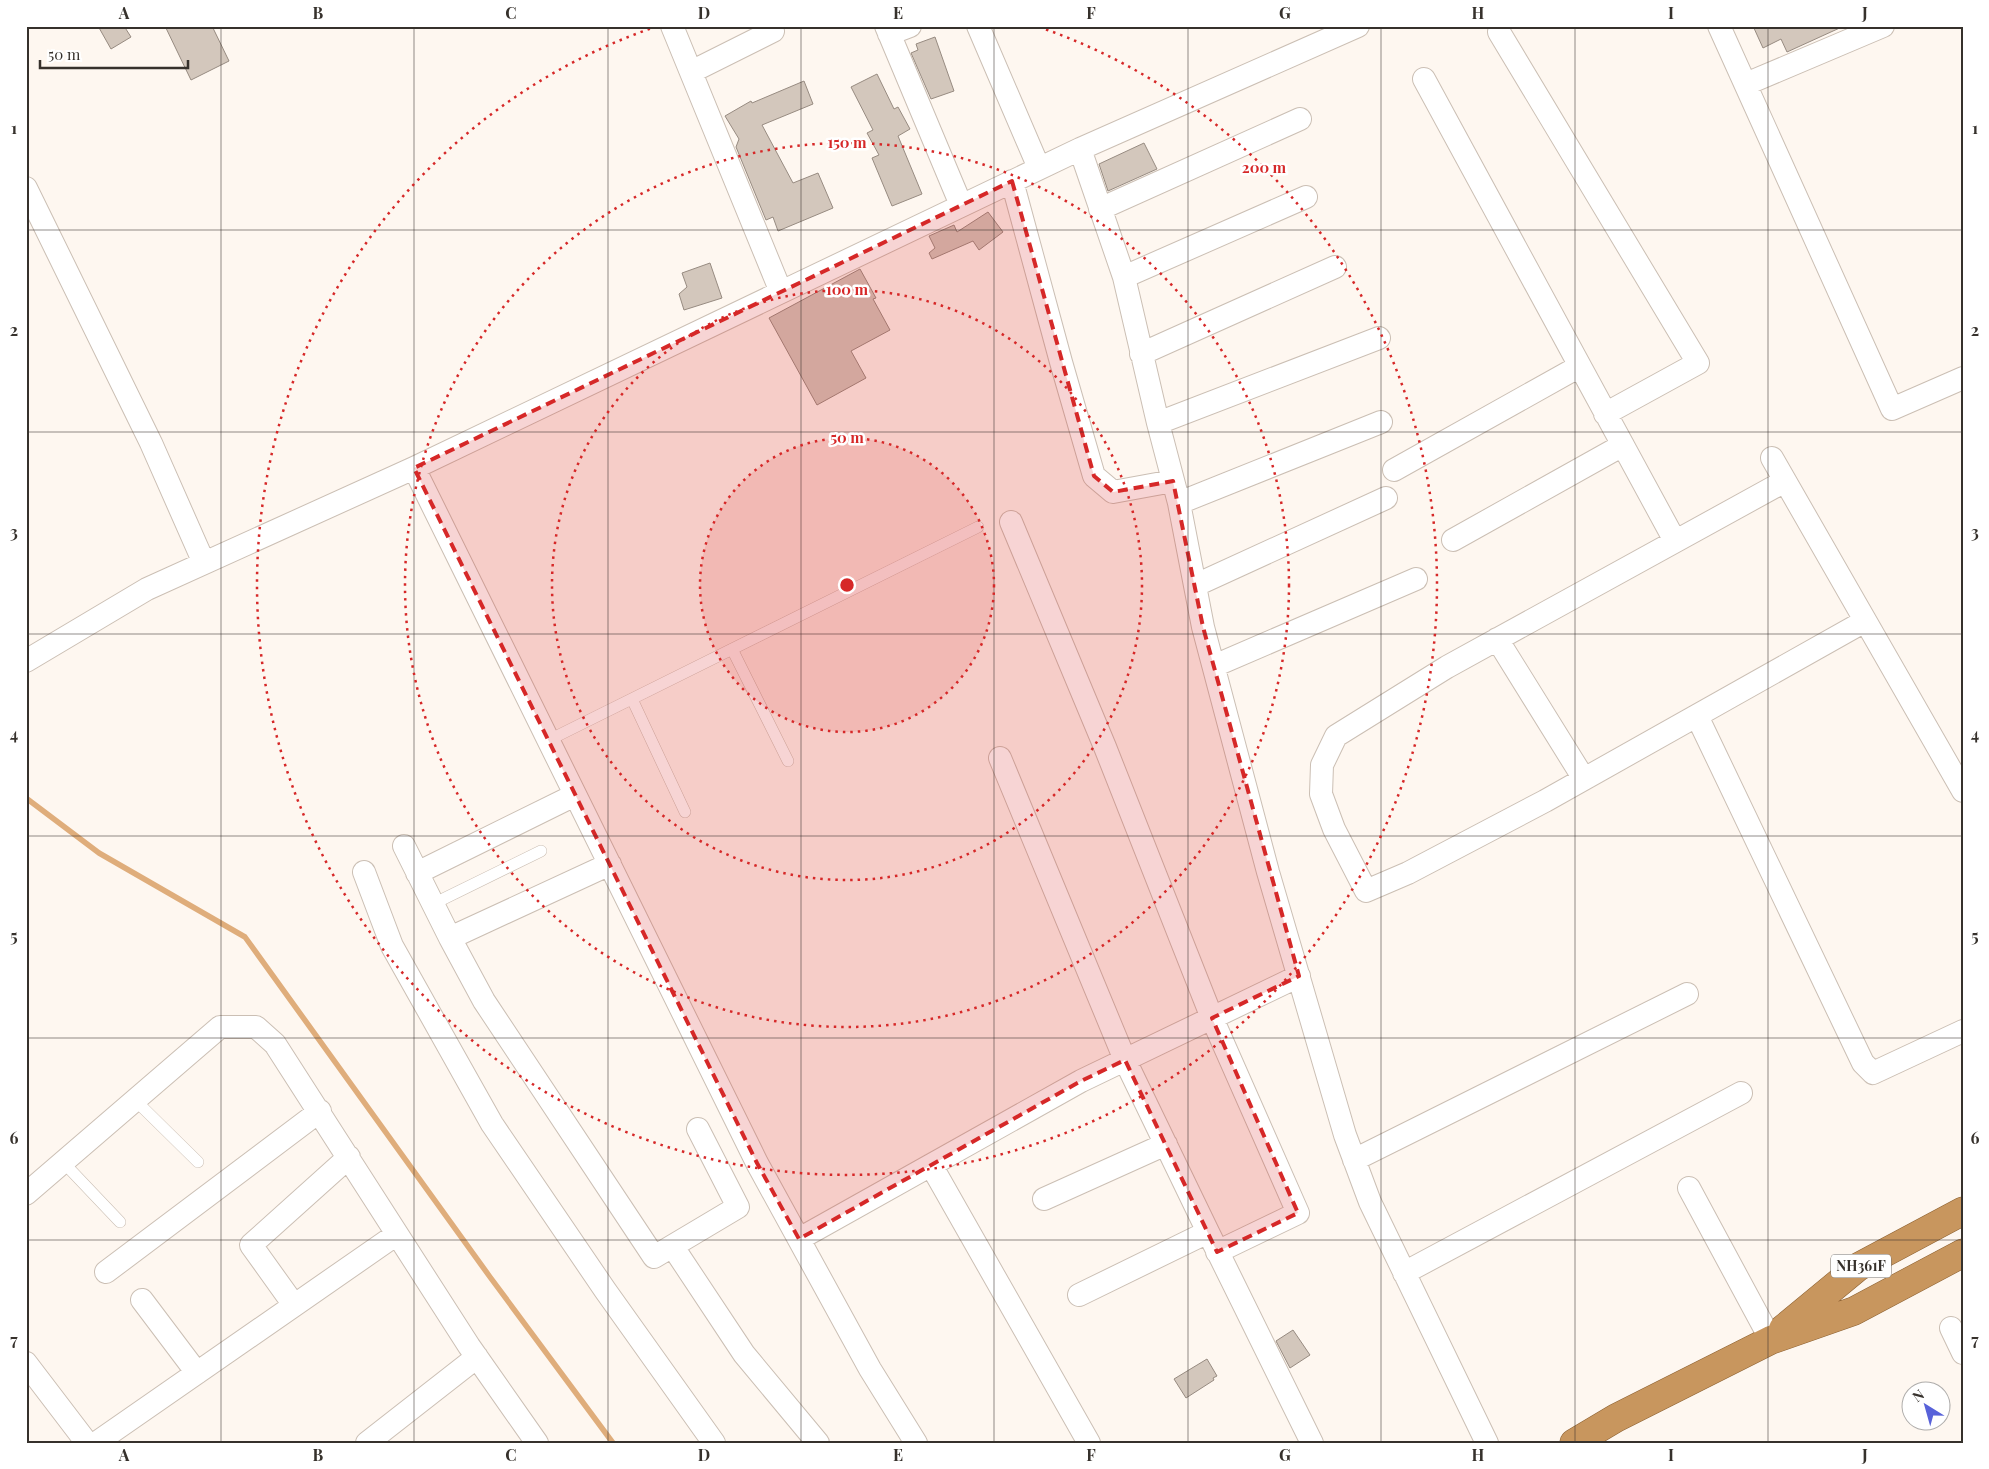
<svg xmlns="http://www.w3.org/2000/svg" width="1989" height="1469" font-family="'Playfair Display',serif">
	<rect width="100%" height="100%" fill="#fef7f0"/>
	<g fill="none" stroke-linecap="round" stroke-linejoin="round">
		<path stroke="#dfad7b" stroke-width="5.5" d="M26,798l73,55 146,84 245,340 123,166"/>
	</g>
	<path fill="#d3c7bc" stroke="#978b81" d="M98,26h26l7,11 -20,12z
		M165,26h47l17,35 -38,19z
		M1753,26h91l-57,26 -6,-13 -18,9z
		M935,37l19,54 -23,8 -20,-46 7,-3 -2,-6z
		M877,74l17,35 4,-2 12,22 -12,7 24,58 -30,12 -20,-48 7,-3 -12,-22 6,-3 -22,-43z
		M804,81l9,23 -51,21 31,58 25,-10 15,35 -55,23 -5,-14 -7,3 -30,-73 3,-8 -14,-23 26,-15 1,2z
		M1144,143l13,26 -49,22 -9,-27z
		M988,212l15,20 -24,18 -6,-9 -41,18 -3,-6 6,-5 -6,-12 25,-11 3,7z
		M710,263l12,35 -38,12 -5,-16 8,-7 -5,-14z
		M860,269l16,29 -3,1 17,31 -39,21 15,27 -49,27 -48,-87z
		M1293,1330l17,25 -20,13 -14,-27z
		M1207,1359l10,17 -4,2 1,2 -28,18 -12,-19z"/>
	<g fill="none" stroke-linecap="round" stroke-linejoin="round">
		<defs>
			<path id="service" d="M732,649l56,112
				M632,699l53,113
				M549,740l429,-213
				M433,904l108,-53
				M135,1100l63,62
				M63,1162l57,60"/>
			<path id="minor" d="M672,26l109,266
				M886,26l75,179
				M978,26l61,142
				M1719,26l173,383 71,-31
				M1499,32l199,331 -93,51
				M889,34l21,-8
				M691,72l82,-41
				M1424,79l251,462
				M1746,84l137,-58
				M1080,149l44,128 34,146 21,80 24,124 65,245 77,263 25,67 117,241
				M1012,181l49,181 33,114 19,16 60,-11
				M26,188l125,255 53,120
				M1100,209l200,-90
				M1124,277l182,-80
				M1141,354l194,-87
				M1158,423l221,-85
				M1772,458l191,333
				M414,468l343,695 113,206 46,74
				M1394,470l186,-104
				M1785,481l-338,186 -111,69 -14,29 -1,29 13,35 32,62 42,-18 137,-72 320,-180
				M1179,503l202,-81
				M1011,522l94,225 107,271 86,195 -81,39
				M1453,540l170,-95
				M1196,585l190,-87
				M1497,639l87,140
				M26,661l121,-72 267,-121 666,-319 278,-123
				M1214,666l202,-87
				M1697,716l166,347 10,10 90,-42
				M1000,758l125,302 83,172 104,211
				M404,846l46,92
				M610,864l-160,74 34,63 170,256 84,-50 -40,-78
				M364,872l28,74 100,178 113,166 109,153
				M417,873l158,-78
				M1354,1160l333,-166
				M931,1165l158,278
				M1689,1188l82,152
				M26,1194l194,-167h36l19,17 194,302 68,97
				M1044,1199l122,-55
				M799,1239l282,-158 218,-105
				M673,1247l71,107 74,89
				M106,1272l214,-161
				M1404,1273l337,-180
				M1079,1295l129,-63
				M142,1300l55,73
				M294,1305l-43,-60 98,-88
				M1951,1328l12,25
				M26,1363l61,80
				M96,1443l301,-209
				M367,1443l110,-86"/>
			<path id="trunk" d="M1783,1329l75,-62 105,-56
				M1574,1443l42,-25 155,-78 83,-29 109,-58"/>
		</defs>
		<use href="#service" stroke="#cbbfb4" stroke-width="12"/>
		<use href="#minor" stroke="#cbbfb4" stroke-width="24"/>
		<use href="#trunk" stroke="#8c6132" stroke-width="29"/>
		<use href="#service" stroke="#fff" stroke-width="11"/>
		<use href="#minor" stroke="#fff" stroke-width="22"/>
		<use href="#trunk" stroke="#c8965e" stroke-width="28"/>
	</g>
	<path fill="#d62828" fill-opacity="0.2" stroke="#d62828" stroke-width="4" stroke-dasharray="10 6" stroke-linejoin="round" d="M1012,181l82,295 19,16 60,-11 30,146 96,349 -87,42 86,195 -81,39 -92,-192 -44,21 -282,158 -42,-76 -343,-695z"/>
	<path fill="none" stroke="#36312c" stroke-width="1" stroke-opacity="0.55" d="M221,26v1417M414,26v1417M608,26v1417M801,26v1417M994,26v1417M1188,26v1417M1381,26v1417M1575,26v1417M1768,26v1417M26,230h1937M26,432h1937M26,634h1937M26,836h1937M26,1038h1937M26,1240h1937"/>
	<circle cx="847" cy="585" r="147" fill="#d62828" fill-opacity=".12"/>
	<g fill="none" stroke="#d62828" stroke-width="2.5" stroke-dasharray="2.5 5">
		<circle cx="847" cy="585" r="147"/>
		<circle cx="847" cy="585" r="295"/>
		<circle cx="847" cy="585" r="442"/>
		<path d="M1039 27A590 590 0 1 1 655 27"/>
	</g>
	<g text-anchor="middle" stroke-width="5" stroke-linejoin="round" paint-order="stroke">
		<rect fill="#fff" stroke="#726f6b" stroke-width="1" x="1831" y="1254.5" width="60" height="23" rx="4"/>
		<g font-size="14" font-weight="bold" fill="#36312c">
			<text x="1861" y="1271">NH361F</text>
		</g>
	</g>
	<circle cx="847" cy="585" r="8" fill="#d62828" stroke="#fff" stroke-width="2.5"/>
	<g font-size="15" text-anchor="middle" font-weight="bold" fill="#d62828" stroke="#fff" stroke-width="5" stroke-linejoin="round" paint-order="stroke">
		<text x="847" y="148">150 m</text>
		<text x="1264" y="173">200 m</text>
		<text x="847" y="295">100 m</text>
		<text x="847" y="443">50 m</text>
	</g>
	<rect width="1989" height="1469" fill="none" stroke="#ffffff" stroke-width="55"/>
	<g transform="translate(1926 1406) rotate(323)"><circle r="24" fill="#ffffff" stroke="#afadab"/>
	<path d="M0-4L9 19L0 12L-9 19Z" fill="#5862d9"/>
	<text y="-8" font-size="14" font-weight="bold" text-anchor="middle" fill="#36312c">N</text>
	</g>
	<path d="M40 60v8h148v-8" fill="none" stroke="#36312c" stroke-width="2.5"/>
	<text x="48" y="60" font-size="15" fill="#36312c" stroke="#ffffff" stroke-width="4" paint-order="stroke">50 m</text>
	<rect x="28" y="28" width="1934" height="1414" fill="none" stroke="#36312c" stroke-width="2"/>
	<g font-size="16" text-anchor="middle" font-weight="bold" fill="#36312c">
		<text x="124" y="19">A</text>
		<text x="318" y="19">B</text>
		<text x="511" y="19">C</text>
		<text x="704" y="19">D</text>
		<text x="898" y="19">E</text>
		<text x="1091" y="19">F</text>
		<text x="1285" y="19">G</text>
		<text x="1478" y="19">H</text>
		<text x="1671" y="19">I</text>
		<text x="1865" y="19">J</text>
		<text x="14" y="134">1</text>
		<text x="1975" y="134">1</text>
		<text x="14" y="336">2</text>
		<text x="1975" y="336">2</text>
		<text x="14" y="538">3</text>
		<text x="1975" y="538">3</text>
		<text x="14" y="740">4</text>
		<text x="1975" y="740">4</text>
		<text x="14" y="942">5</text>
		<text x="1975" y="942">5</text>
		<text x="14" y="1144">6</text>
		<text x="1975" y="1144">6</text>
		<text x="14" y="1346">7</text>
		<text x="1975" y="1346">7</text>
		<text x="124" y="1461">A</text>
		<text x="318" y="1461">B</text>
		<text x="511" y="1461">C</text>
		<text x="704" y="1461">D</text>
		<text x="898" y="1461">E</text>
		<text x="1091" y="1461">F</text>
		<text x="1285" y="1461">G</text>
		<text x="1478" y="1461">H</text>
		<text x="1671" y="1461">I</text>
		<text x="1865" y="1461">J</text>
	</g>
</svg>
